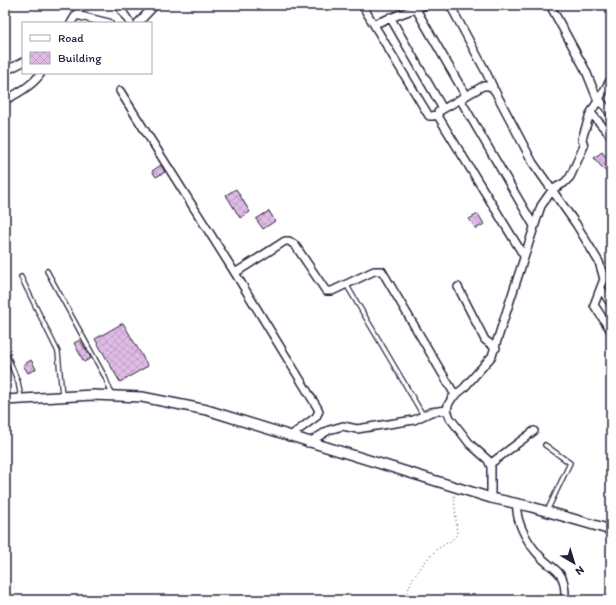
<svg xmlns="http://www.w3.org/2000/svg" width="616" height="605" font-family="Itim,sans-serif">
	<defs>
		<pattern id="building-cross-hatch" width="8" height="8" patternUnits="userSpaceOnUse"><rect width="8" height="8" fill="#e0bbe5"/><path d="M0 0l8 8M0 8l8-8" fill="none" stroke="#c0a0c5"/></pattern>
	</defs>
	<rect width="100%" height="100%" fill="#fff"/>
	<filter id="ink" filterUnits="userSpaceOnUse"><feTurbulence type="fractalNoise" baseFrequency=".025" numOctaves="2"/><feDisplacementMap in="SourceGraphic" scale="8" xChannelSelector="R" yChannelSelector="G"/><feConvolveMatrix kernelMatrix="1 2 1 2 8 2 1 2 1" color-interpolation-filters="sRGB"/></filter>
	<g filter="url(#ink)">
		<path fill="url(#building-cross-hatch)" stroke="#22223b" d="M602,152l9,11v5l-5,4 -12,-14z
			M161,165l4,7 -9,5 -4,-6z
			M236,189l14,23 -10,6 -14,-23z
			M269,211l6,10 -12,8 -7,-10z
			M478,214l6,10 -8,5 -7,-10z
			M123,323l25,43 -28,16 -25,-43z
			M80,340l11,18 -7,4 -10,-19z
			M31,360l5,9 -8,4 -5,-8z"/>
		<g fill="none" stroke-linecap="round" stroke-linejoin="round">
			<defs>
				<path id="lane" d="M47,271l58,106 7,18
					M21,277l37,75 4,43
					M346,284l77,131
					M5,350l13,32 3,16
					M545,445l25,18 -23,48"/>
				<path id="street" d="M118,5l12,18
					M362,5l67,111h4l4,-2
					M450,5l36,67 7,15
					M550,5l36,66 12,30
					M416,9l50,87
					M76,15l33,8
					M390,17l53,92
					M71,23l11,-18
					M138,23l17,-18
					M374,24l51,-19
					M5,71l18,-9
					M120,91l115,182 82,134 2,4 -3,6 -27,20
					M460,99l74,127
					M599,99l12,15
					M5,100c12,-6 29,-16 36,-27
					M591,113l20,23
					M524,256l-86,-140v-4l45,-26h7l5,5 38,72 43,61 23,38 5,17 -10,26 17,26
					M235,273l50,-32h4l6,4 31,46h6l42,-20h8l73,124
					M458,287l27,53 11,8
					M602,290l9,14
					M308,443l21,-13 14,-4 14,3 57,-9 17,-8 16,-2
					M490,464l44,-33
					M491,498v-31l-3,-7 -18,-16 -20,-26 -3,-8 1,-5 4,-7 12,-10 28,-32 49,-150 12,-17 11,-6 6,-6 14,-31 -2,-7 8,-25 21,-35
					M517,503c-2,17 9,37 20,50 17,20 29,14 28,47"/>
				<path id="secondary" d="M5,400l88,-5 49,2 65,13 284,88 37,8 83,24"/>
			</defs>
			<use href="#lane" stroke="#22223b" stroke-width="6"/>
			<use href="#street" stroke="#22223b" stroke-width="10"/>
			<use href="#secondary" stroke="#22223b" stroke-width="12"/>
			<path stroke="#22223b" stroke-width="1" stroke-dasharray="1 3" stroke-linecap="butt" d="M404,600l9,-22 12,-16 11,-12 16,-10 5,-6 -3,-40"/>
			<use href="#lane" stroke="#fff" stroke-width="3.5"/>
			<use href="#street" stroke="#fff" stroke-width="7"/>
			<use href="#secondary" stroke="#fff" stroke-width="9"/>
		</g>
	</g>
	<rect width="616" height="605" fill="none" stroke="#fff" stroke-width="20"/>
	<rect x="10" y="10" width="596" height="585" fill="none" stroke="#22223b" stroke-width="1.5" filter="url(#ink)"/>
	<rect x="22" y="22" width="130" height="52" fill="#ffffff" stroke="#a7a7b1"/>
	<rect x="30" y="35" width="20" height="6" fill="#ffffff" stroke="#a7a7b1"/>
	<text x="58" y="42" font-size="12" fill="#22223b">Road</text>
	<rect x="30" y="52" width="20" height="12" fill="url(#building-cross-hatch)" stroke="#a7a7b1"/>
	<text x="58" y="62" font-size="12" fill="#22223b">Building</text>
	<g transform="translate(574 563) rotate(142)" stroke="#ffffff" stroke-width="3" paint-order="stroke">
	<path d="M0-3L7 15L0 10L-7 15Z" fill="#22223b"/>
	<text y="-6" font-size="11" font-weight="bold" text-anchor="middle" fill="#22223b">N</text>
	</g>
</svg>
